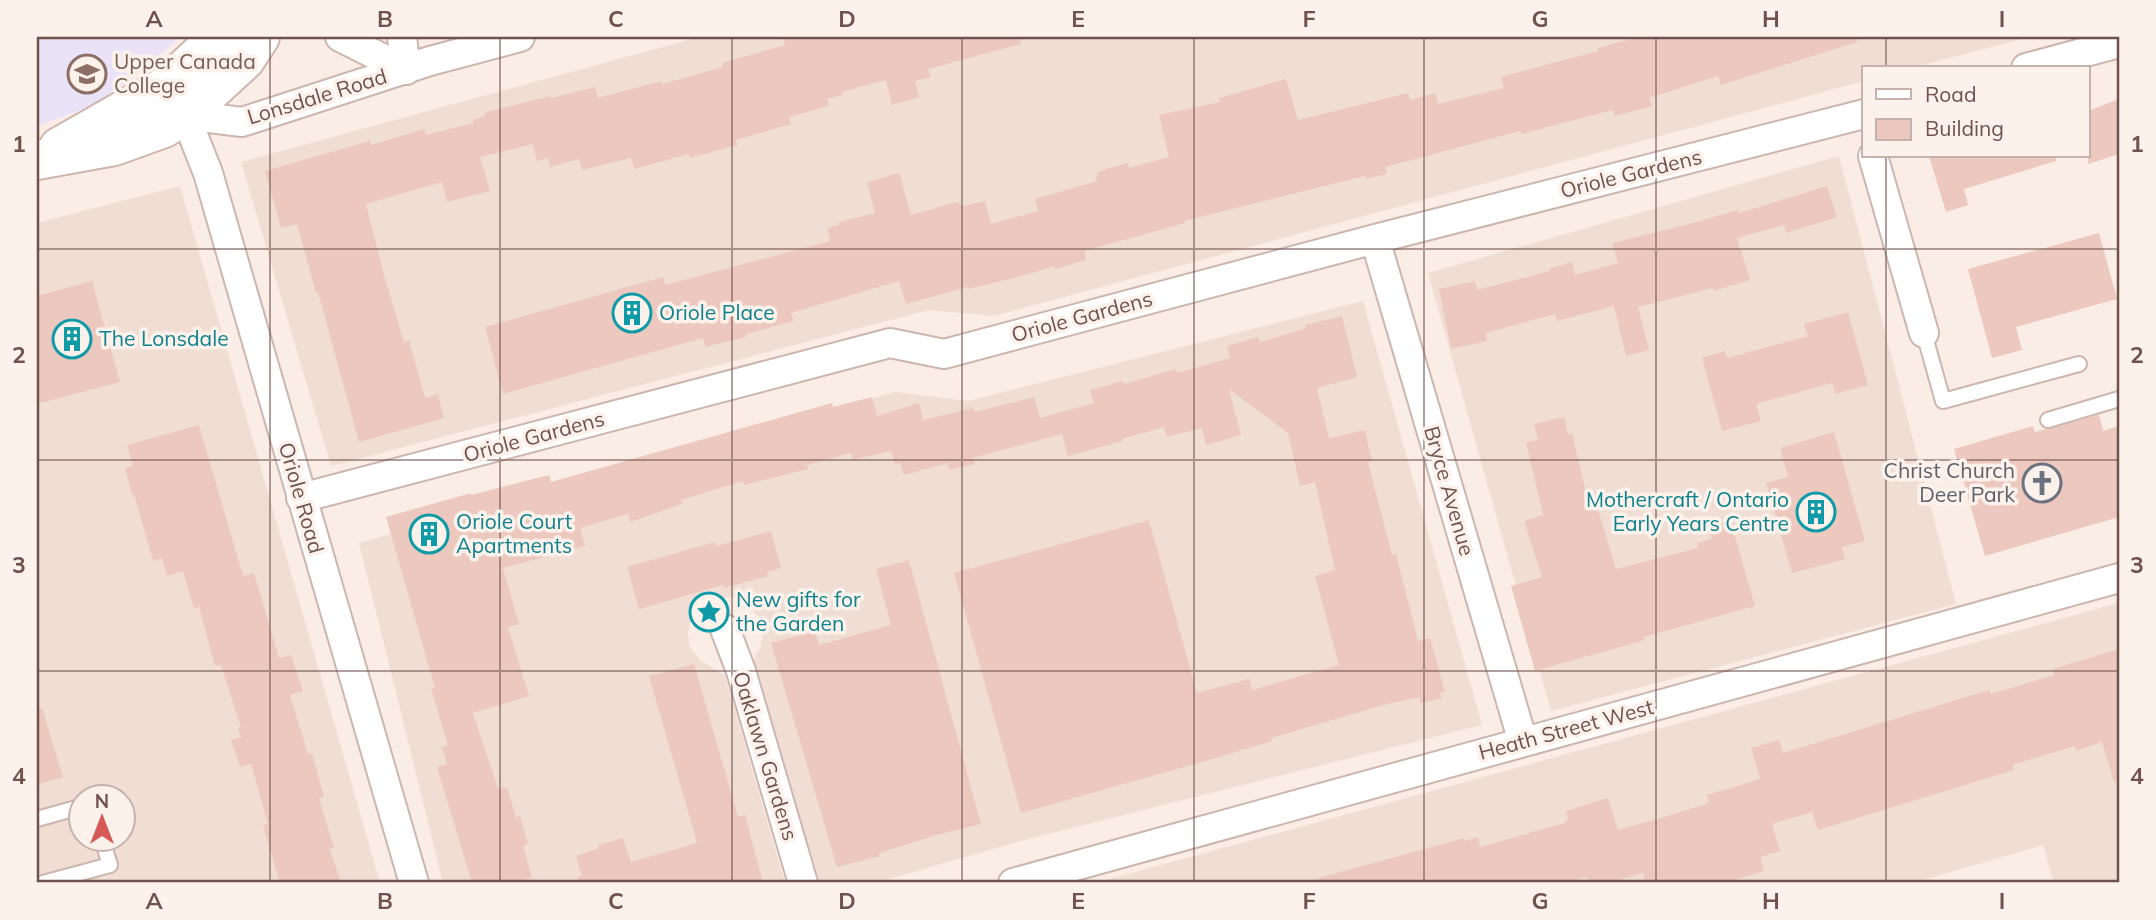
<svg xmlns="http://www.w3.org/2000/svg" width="2156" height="920" font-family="Mulish,sans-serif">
	<rect width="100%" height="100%" fill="#faede5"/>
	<path fill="#f0ded4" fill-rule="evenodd" d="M699,37h1330l-117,31h-48v13l-870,235 -65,-6 -598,156 -90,-304z
		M1839,156l117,448 -405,107 -123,-438z
		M180,186l200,697h-343v-660zM80,797h42v42h-42z
		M1363,301l119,424 -450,113 -157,45h-55l-66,-218 1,-9 5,-7 3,-14 -3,-15 -7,-11 -8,-7 -11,-5h-19l-12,7 -8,8 -5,10 -2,12 2,14 10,12 25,15 60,208h-342l-84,-340 536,-151 73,9z
		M2119,603v280h-65l-11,-38 -130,38h-818z"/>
	<path fill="#eae2f6" d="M37,37h141l-6,8 -69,57 -66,24z"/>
	<path fill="#ecc8bf" d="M783,37h237l1,7 -93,25 3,8 -16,4 4,16 -27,8 -6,-25 -45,12 1,3 -15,4 2,7 -40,11 2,7 -55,16 1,5 -47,13 -1,-4 -55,15 -3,-11 -49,12 -3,-11 -29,8 -2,-9 -11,3 -4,-17 -53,13 10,34 -43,11 -5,-20 -76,22 18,71 20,67 5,-2 16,58 13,-4 6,24 -85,24 -41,-150 -2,1 -19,-69 -16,4 -16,-57 105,-30 1,4 53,-16 2,6 47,-12v-3l12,-4 -1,-3 66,-17 1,2 44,-11 3,11 63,-17 1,3 61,-17 -1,-4 63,-18z
		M1638,37h218l1,5 -136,43 -3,-9 -69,22 3,8 -37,10 -2,-6 -92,24 -1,-3 -135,36 2,7 -21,5 -1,-3 -181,45 1,2 -101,28 2,9 -31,9 -1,-3 -32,10 -54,13 -1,-2 -61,17 -7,-23 -108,32 3,8 -48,13v3l-41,10 -2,-9 -200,56 -18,-67 178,-50 2,8 165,-44 -3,-13 12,-3v-3l36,-9 -8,-31 32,-9 12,42 46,-13 6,4 22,-5 6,23 47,-13 -3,-12 62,-18 -2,-4 3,-1 -1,-3 9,-4 22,-6 1,5 40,-11 -10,-42 61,-13 -1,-4 67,-19 12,41 110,-27 2,7 25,-7 3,11 66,-16 -3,-11 97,-26v-3z
		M2119,99v55l-31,10v-53z
		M1929,156h127v5l-92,28 4,16 -22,7z
		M1827,186l10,31 -51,16 -2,-8 -47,13 13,42 -36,11 -1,-3 -75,19 11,43 -23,6 -12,-50 -57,15 -2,-7 -69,19 1,8 -36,8 -12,-60 36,-8 2,9 73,-19 -1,-2 23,-7 3,13 43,-12 -6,-20 85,-21 41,-12 1,3z
		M2099,233l18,66 -101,28 6,23 -30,8 -24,-89z
		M92,281l28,101 -83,22v-108z
		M1848,312l20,73 -33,9 -3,-11 -76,21 5,17 -39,10 -20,-73 23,-7 2,7 81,-22 -4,-12z
		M1342,316l15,61 -40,11 12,50 36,-8 7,31 -4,1 24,93 4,-1 22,87 12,-3 15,54 -5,1 2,5 -21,5 -2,-6 -32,7 -116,34 1,3 -56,17 -195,55 -67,-240 195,-53 48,173 52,-14 3,11 87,-25 -24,-89 20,-6 -20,-88 -15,4 -12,-53 -59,-44 12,46 -35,10 -4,-17 -35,9 -3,-10 -42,12 1,2 -55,15 -6,-22 -89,24 2,6 -26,6 -1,-7 -44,12 -4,-12 -5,1 -4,-13 -38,9 -2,-7 -44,12 1,4 -64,16 -1,-4 -62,19 1,4 -52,18 -2,-8 -48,14 5,18 -82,22 16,56 -11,3 21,69 -56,17 25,76 9,-2 9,30 4,-1 8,28 -5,2 9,32 -19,5h-41l-35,-116 10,-3 -5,-17 6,-2 -17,-56 4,-1 -49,-171 85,-24v2l78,-20 2,7 281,-79 1,4 39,-10 5,19 42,-13 4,17 51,-12 1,4 59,-15 6,21 54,-15 -4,-13 33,-9 1,3 52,-15 1,4 53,-15 -3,-12 31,-9 2,5 46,-14 -1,-3z
		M2099,415l4,16 16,-5v91l-134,39 -31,-107 79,-23 2,6z
		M1564,417l4,17 4,-1 16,68 7,-2 21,70 82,-21 -1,-5 15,-4 -4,-14 22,-6 25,87 -111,31 1,3 -110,31 -24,-85 31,-9 -18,-56 19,-6 -17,-73 12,-2 -4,-16z
		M199,425l44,151 11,-3 25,85 12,-3 12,36 -13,4 18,59 4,-1 12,44 -5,1 15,50 -4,1 11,34h-61l-17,-58 5,-1 -17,-60 -11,3 -9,-27 10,-3 -3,-9 3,-1 -20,-62 -6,1 -16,-59 -5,2 -11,-38 -16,5 -5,-18 -9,3 -19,-67 -2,1 -7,-27 8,-2 -6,-21z
		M1834,432l31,109 -23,6 3,12 -53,14 -26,-90 22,-6 -8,-29z
		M771,531l10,37 -14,4 1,4 -44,12 -1,-3 -84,24 -12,-42 88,-25 1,4z
		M909,560l72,264 -44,11 -58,18 1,3 -43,11 -66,-224 44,-12 4,14 72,-20 -15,-56z
		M2119,649v132l-5,1 -12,-40 -26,9 -1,-5 -63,19 2,5 -196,60 -6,-18 -40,12 8,27 -20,6 4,14 -39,12h-79l-3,-10 -35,10h-19l-2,-6 -25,6h-242l-1,-5 145,-40v3l14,-4 2,10 85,-24v-2l3,-1 -2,-9 42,-13 10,32 36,-10 55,-17 -2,-8 53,-16 -9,-31 28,-8 4,13 206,-63 2,4 63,-19 -1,-6z
		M694,664l44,153 7,-2 18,68h-184l-1,-6 4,-1 -6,-20 23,-8 -1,-3 25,-7 8,24 66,-19 -48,-167z
		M42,708l21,69 -26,8v-76z"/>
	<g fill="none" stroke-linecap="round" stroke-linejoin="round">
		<defs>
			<path id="lane" d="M1924,333l19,68 136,-37
				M2048,420l71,-21
				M37,819l43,-12
				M43,883l67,-18 -8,-26"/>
			<path id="street" d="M340,37l66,33
				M402,37l4,33
				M2026,68l93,-25
				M1873,156l51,177
				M1375,239l148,503
				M301,498l589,-155 54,11 431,-115 489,-125
				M725,629l16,42 62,212
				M414,883l-206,-710 -23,-58 57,7 188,-61 90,-24
				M1013,883l1106,-305"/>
			<path id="secondary" d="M59,147l107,-61 52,-49
				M37,160l77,-14 50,-18 21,-13 60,-55 15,-23"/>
		</defs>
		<use href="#lane" stroke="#ccb6af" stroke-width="18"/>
		<use href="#street" stroke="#ccb6af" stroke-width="32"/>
		<use href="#secondary" stroke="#ceb5ad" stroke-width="42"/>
		<use href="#lane" stroke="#fff" stroke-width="14"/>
		<use href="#street" stroke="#fff" stroke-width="28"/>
		<use href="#secondary" stroke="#fff" stroke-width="38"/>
	</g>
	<path fill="none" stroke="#70524d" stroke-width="2" stroke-opacity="0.55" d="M270,37v846M500,37v846M732,37v846M962,37v846M1194,37v846M1424,37v846M1656,37v846M1886,37v31M1886,156v727M37,249h2082M37,460h2082M37,671h2082"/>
	<defs>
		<symbol id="school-ring" viewBox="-11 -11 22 22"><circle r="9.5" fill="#fdf2eb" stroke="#8d6e63" stroke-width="1.5"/><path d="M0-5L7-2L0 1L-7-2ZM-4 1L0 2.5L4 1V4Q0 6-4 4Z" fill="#8d6e63"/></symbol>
		<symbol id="building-ring" viewBox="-11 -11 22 22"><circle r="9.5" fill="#fdf2eb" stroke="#0f9aa8" stroke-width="1.5"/><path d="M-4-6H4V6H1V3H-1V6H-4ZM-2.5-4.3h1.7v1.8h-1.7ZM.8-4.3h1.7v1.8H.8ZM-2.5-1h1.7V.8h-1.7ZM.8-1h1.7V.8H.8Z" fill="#0f9aa8"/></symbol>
		<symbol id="church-ring" viewBox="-11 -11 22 22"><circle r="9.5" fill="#fdf2eb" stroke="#6b7280" stroke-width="1.5"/><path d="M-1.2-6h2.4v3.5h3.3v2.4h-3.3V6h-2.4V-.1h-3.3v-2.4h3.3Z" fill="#6b7280"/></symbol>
		<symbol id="sight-ring" viewBox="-11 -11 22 22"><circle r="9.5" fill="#fdf2eb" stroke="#0f9aa8" stroke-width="1.5"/><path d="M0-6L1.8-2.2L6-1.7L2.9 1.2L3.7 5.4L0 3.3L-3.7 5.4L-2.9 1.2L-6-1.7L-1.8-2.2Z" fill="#0f9aa8"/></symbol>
	</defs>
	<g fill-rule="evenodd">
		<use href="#school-ring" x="65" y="52" width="44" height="44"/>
		<use href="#building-ring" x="610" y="291" width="44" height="44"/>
		<use href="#building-ring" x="50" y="317" width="44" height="44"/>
		<use href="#church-ring" x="2020" y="461" width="44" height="44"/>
		<use href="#building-ring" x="1794" y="490" width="44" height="44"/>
		<use href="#building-ring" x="407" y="512" width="44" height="44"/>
		<use href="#sight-ring" x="687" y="590" width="44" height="44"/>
	</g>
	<g text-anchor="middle" stroke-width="7" stroke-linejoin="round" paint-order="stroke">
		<g font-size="21" fill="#785e54" stroke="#fdf2eb" text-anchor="start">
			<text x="114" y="69">Upper Canada<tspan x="114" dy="24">College</tspan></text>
		</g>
		<g font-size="21" fill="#70524d" stroke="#fdf2eb">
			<text transform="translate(317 97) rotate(-17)" y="7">Lonsdale Road</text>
			<text transform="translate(1631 174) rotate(-14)" y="7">Oriole Gardens</text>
			<text transform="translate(1082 317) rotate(-15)" y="7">Oriole Gardens</text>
			<text transform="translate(534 437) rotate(-15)" y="7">Oriole Gardens</text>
			<text transform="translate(1449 491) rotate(74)" y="7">Bryce Avenue</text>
			<text transform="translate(301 498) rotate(74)" y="7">Oriole Road</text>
			<text transform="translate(1566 730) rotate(-15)" y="7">Heath Street West</text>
			<text transform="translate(765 756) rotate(73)" y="7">Oaklawn Gardens</text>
		</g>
		<g font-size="21" fill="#0d838f" stroke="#fdf2eb" text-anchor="start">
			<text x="659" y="320">Oriole Place</text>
			<text x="99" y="346">The Lonsdale</text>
			<text x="1789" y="507" text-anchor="end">Mothercraft / Ontario<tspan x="1789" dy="24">Early Years Centre</tspan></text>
			<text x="456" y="529">Oriole Court<tspan x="456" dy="24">Apartments</tspan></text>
			<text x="736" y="607">New gifts for<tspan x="736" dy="24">the Garden</tspan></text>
		</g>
		<g font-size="21" fill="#5b616d" stroke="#fdf2eb" text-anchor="end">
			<text x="2015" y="478">Christ Church<tspan x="2015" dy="24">Deer Park</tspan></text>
		</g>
	</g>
	<rect width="2156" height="920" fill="none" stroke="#fdf2eb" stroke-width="77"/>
	<rect x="1862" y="66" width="228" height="91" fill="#fdf2eb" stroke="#c5b2ac" stroke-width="2"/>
	<rect x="1876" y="89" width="35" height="10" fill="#ffffff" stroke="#c5b2ac" stroke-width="2"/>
	<text x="1925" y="102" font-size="21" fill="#70524d">Road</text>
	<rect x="1876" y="119" width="35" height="21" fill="#ecc8bf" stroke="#c5b2ac" stroke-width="2"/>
	<text x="1925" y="136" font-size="21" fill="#70524d">Building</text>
	<g transform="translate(102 818)"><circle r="33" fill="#fdf2eb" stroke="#c5b2ac" stroke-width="2"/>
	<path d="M0-5L12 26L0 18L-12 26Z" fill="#d75957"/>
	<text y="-10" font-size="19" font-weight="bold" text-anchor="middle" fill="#70524d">N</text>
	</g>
	<rect x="38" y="38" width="2080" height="843" fill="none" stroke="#70524d" stroke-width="2.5"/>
	<g font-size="23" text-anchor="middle" font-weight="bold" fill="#70524d">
		<text x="154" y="27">A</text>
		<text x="385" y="27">B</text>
		<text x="616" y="27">C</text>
		<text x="847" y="27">D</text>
		<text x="1078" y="27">E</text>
		<text x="1309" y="27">F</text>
		<text x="1540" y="27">G</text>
		<text x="1771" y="27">H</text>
		<text x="2002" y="27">I</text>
		<text x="19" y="152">1</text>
		<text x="2137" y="152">1</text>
		<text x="19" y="363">2</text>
		<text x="2137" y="363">2</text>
		<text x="19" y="573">3</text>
		<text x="2137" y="573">3</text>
		<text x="19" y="784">4</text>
		<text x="2137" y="784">4</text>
		<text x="154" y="909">A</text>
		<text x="385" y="909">B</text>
		<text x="616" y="909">C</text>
		<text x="847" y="909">D</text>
		<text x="1078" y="909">E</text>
		<text x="1309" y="909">F</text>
		<text x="1540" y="909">G</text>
		<text x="1771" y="909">H</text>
		<text x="2002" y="909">I</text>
	</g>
</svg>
